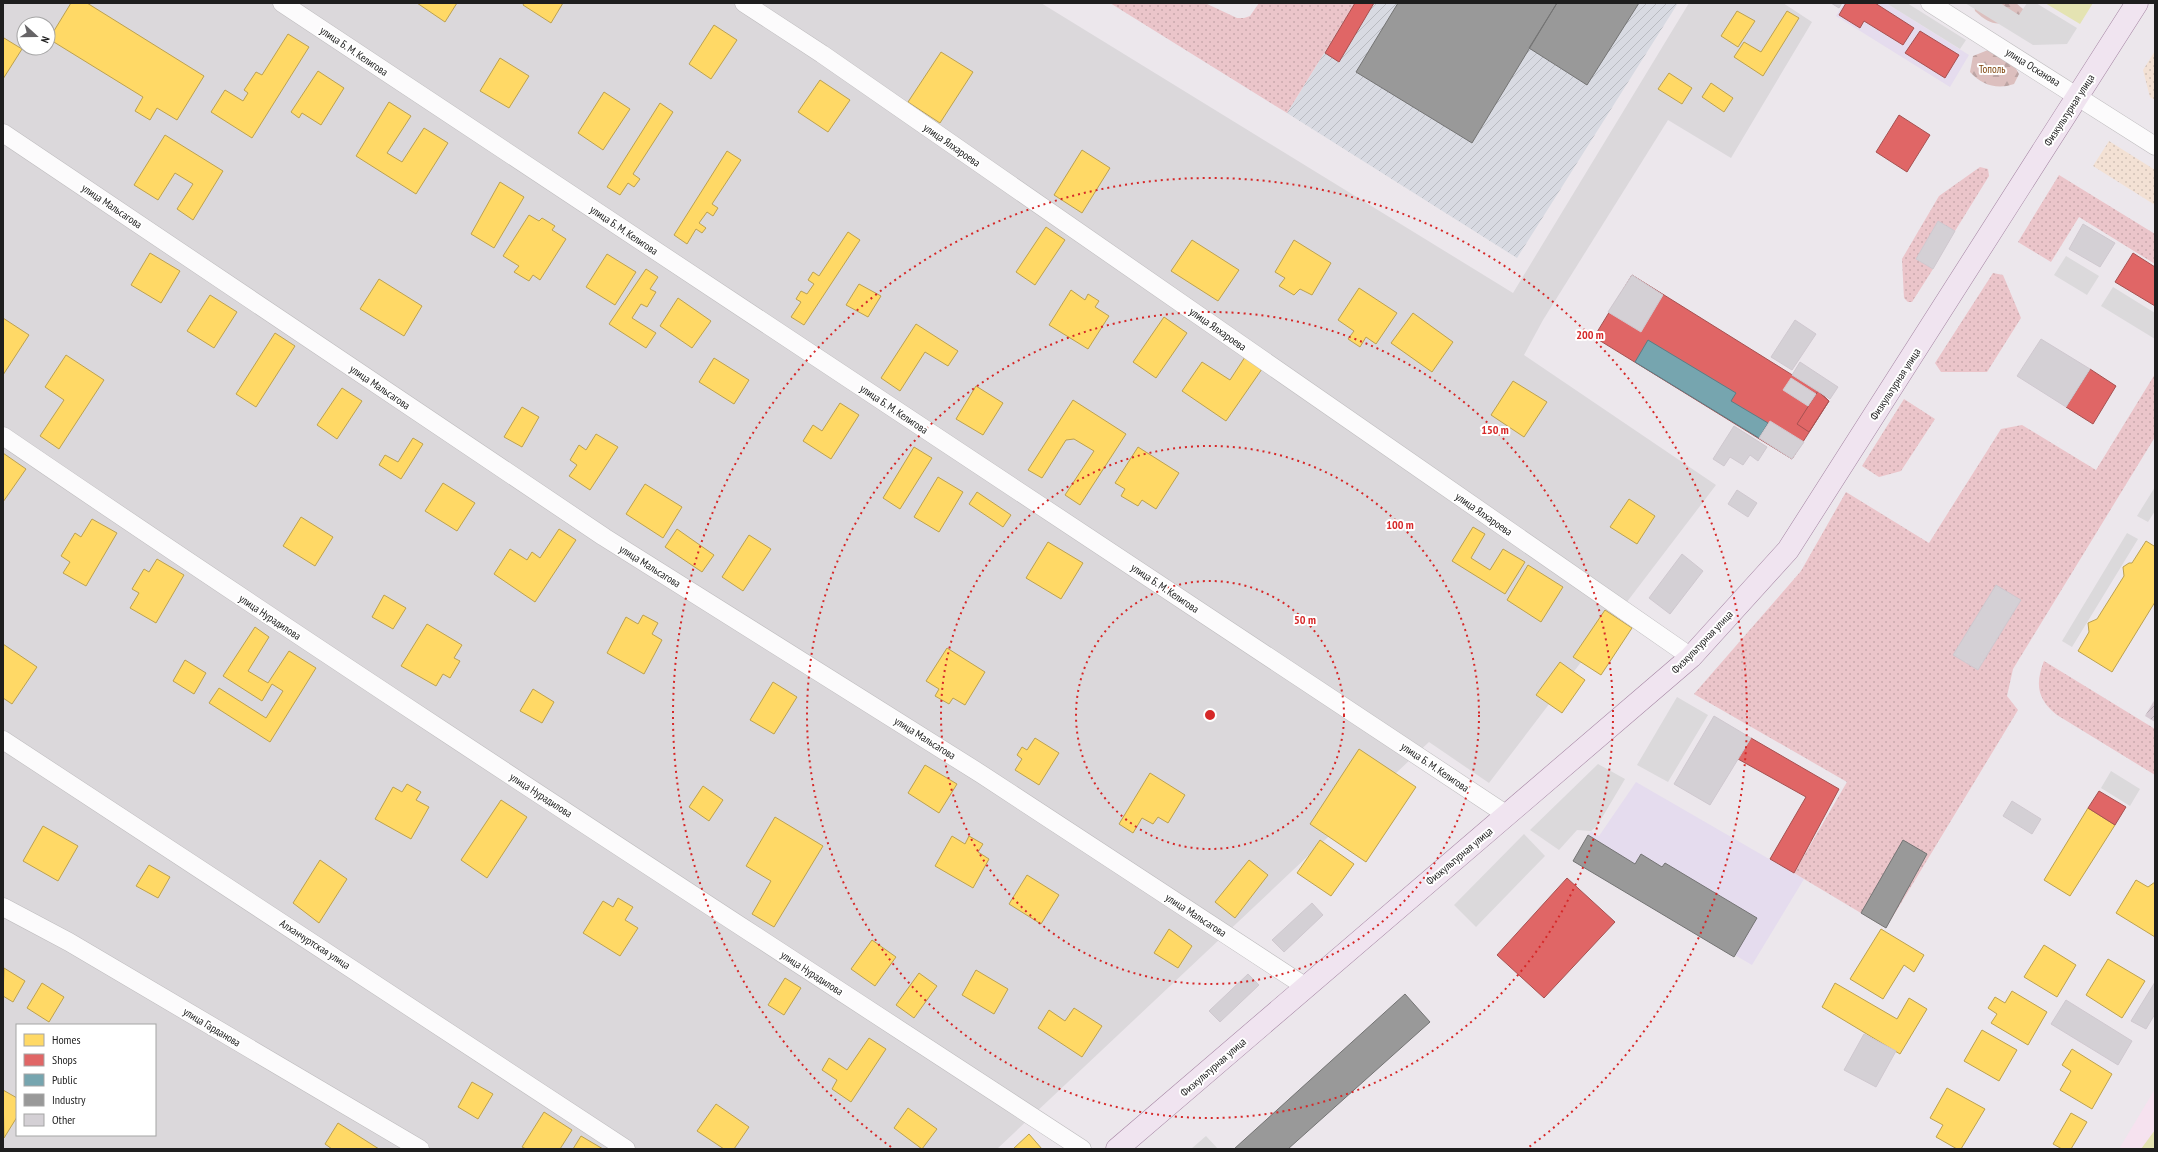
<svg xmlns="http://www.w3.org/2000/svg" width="2158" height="1152" font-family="'PT Sans Narrow',sans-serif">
	<defs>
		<pattern id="industrial-furrows" width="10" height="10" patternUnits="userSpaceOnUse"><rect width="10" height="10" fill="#d8dae2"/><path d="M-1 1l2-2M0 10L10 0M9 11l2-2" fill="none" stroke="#b9bbc1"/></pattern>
		<pattern id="construction-furrows" width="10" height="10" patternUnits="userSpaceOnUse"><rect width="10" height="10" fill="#d6c9d2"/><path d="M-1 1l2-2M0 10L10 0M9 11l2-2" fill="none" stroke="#b7acb4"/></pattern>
		<pattern id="grass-dots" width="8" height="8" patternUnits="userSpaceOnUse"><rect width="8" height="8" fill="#ebc5ca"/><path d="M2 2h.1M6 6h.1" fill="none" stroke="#c9a9ad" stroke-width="1.8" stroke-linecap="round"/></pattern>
		<pattern id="forest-firs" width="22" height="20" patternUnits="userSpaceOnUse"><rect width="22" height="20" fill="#dcbfbe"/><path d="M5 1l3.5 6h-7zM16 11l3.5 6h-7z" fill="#bca4a3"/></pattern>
		<pattern id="park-dots" width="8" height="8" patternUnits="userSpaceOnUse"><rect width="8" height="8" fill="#f3e1d4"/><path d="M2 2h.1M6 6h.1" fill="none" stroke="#d0c1b6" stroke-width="1.8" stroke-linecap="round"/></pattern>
	</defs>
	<rect width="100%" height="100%" fill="#ece7ec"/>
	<path fill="#dbd8db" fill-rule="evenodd" d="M3,3h1038l472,290 176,-290h94l29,19 -81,136 -63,-38 -125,200 -19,35 192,130 -227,298 -60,-41 -432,407h-994zM24,24h24v24h-24zM17,1025h138v110h-138z"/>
	<path fill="#e5dcee" d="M1844,3h42l83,52 -19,32 -114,-71z
		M1636,782l168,97 -52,86 -179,-104 18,-30 8,5z"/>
	<path fill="url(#industrial-furrows)" d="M1355,3h323l-161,255 -230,-145z"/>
	<path fill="#f6e2ef" d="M2155,1089v60h-36z"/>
	<path fill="url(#construction-furrows)" d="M2155,699v23l-10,-6z"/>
	<path fill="url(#grass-dots)" d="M1110,3h95l32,15h7l6,-2 9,-13h96l-68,110z
		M1980,167l8,2 1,7 -34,55 -17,-10 -22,38 17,10 -21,33h-4l-4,-4 -2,-39 37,-63z
		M2059,175l96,59v30l-76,-47 -28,45 -33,-20z
		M1993,273l10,2 18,43 -34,54h-46l-6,-9z
		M2155,374v63l-142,232 -6,27 11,14 -132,218 -92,-55 53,-91 -153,-88 107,-123 45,-79 83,51 72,-114 21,-4 74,45z
		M1904,399l31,20 -34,52 -22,6 -17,-11z
		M2044,661l111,68v46l-98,-60c-20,-16 -22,-31 -13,-54z"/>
	<path fill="url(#forest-firs)" d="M1974,3h42l7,6v5c-21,11 -29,15 -48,-3z
		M1988,50l26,15 5,9 -5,10c-17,6 -32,1 -44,-12l3,-16z"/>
	<path fill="url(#park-dots)" d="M2155,51v49l-5,-3 -7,-27z
		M2109,141l46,29v35l-62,-39z"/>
	<path fill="#e4e3b2" d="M2045,3h48l-13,21z
		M2155,1130v19h-14z"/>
	<path fill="#dbd9db" d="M1886,3h21l59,37 -6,9z
		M1965,3h35l19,12 8,-12h9l41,25 -10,16 -34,1z
		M2066,256l33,20 -12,19 -33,-20z
		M2113,287l42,26v26l-54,-33z
		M2155,487v24l-7,11 -11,-6z
		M2127,533l11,6 -66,108 -10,-6z
		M1677,697l31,18 -40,67 -31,-17z
		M1598,764l27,15 -28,47 -6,5 -14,-1 -18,20 -29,-20z
		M2111,771l29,18 -10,17 -29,-18z
		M1524,834l21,22 -69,71 -22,-22z
		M1206,1136l12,13h-27z"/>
	<path fill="#ffd966" stroke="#bca150" d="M71,3h16l117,73 -27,44 -20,-12 -7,12 -15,-9 8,-14 -94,-58z
		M417,3h40l-12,19z
		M524,3h39l-12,20 -28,-18z
		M1737,11l18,10 -17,26 -17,-11z
		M1787,11l12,7 -36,58 -29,-19 10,-15 17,10z
		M714,25l23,15 -26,39 -22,-15z
		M288,34l21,13 -57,91 -41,-26 14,-22 18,11 5,-8 -4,-3 12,-18 6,3z
		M4,38l18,11 -19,30v-40z
		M941,52l32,20 -33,51 -32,-21z
		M500,58l29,18 -20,32 -29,-17z
		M318,71l26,17 -23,37 -19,-12 -3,5 -8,-6z
		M1669,73l23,15 -10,16 -24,-15z
		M820,80l30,20 -22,32 -30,-20z
		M1711,83l22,15 -9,14 -22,-15z
		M604,92l26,17 -27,41 -25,-17z
		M389,102l22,14 -24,37 15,9 22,-34 24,15 -32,51 -60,-38z
		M660,103l13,9 -40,62 7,5 -6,8 -6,-4 -8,12 -13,-8z
		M165,135l58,36 -30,49 -16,-11 16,-25 -18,-11 -17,27 -24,-15z
		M1082,150l28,18 -28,45 -28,-18z
		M727,151l14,9 -29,44 6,4 -5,8 -6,-4 -8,11 7,5 -4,5 -6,-4 -9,15 -13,-9z
		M500,182l24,15 -30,51 -23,-14z
		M529,215l10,6 3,-3 13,8 -3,4 14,9 -26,41 -7,-5 -4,6 -15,-9 5,-6 -16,-10z
		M1046,227l19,13 -30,45 -19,-13z
		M848,232l12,8 -56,85 -13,-8 10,-15 -5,-3 5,-8 6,3 7,-10 -6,-4 5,-8 6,4z
		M1192,240l47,30 -21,31 -47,-30z
		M1294,240l37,23 -19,32 -12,-6 -6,6 -15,-9 6,-8 -10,-6z
		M150,253l30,18 -19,32 -30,-18z
		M607,254l29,18 -21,33 -29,-18z
		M646,269l12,8 -8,12 6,3 -9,15 -6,-3 -9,14 24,15 -10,15 -37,-24z
		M379,279l43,27 -18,30 -44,-27z
		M859,284l22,12 -13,21 -22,-12z
		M1359,288l38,25 -21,31 -10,-7 -6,10 -12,-8 6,-8 -16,-11z
		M1071,290l14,10 3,-6 11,7 -4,6 14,9 -21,33 -39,-24z
		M210,295l27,17 -23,36 -27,-17z
		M678,298l33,23 -19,27 -32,-22z
		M1413,313l40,29 -21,30 -41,-29z
		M1164,317l23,16 -31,45 -23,-16z
		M3,318l26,17 -26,40z
		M916,324l42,27 -10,15 -23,-14 -25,39 -19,-13z
		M275,333l20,13 -39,61 -20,-13z
		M66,355l38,25 -45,69 -19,-13 24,-36 -19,-13z
		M1245,357l17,12 -36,52 -44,-30 20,-29 28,18z
		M714,358l35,22 -15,24 -35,-22z
		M1513,381l34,21 -23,35 -33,-22z
		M976,386l27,17 -20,32 -27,-16z
		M342,388l20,13 -25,38 -20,-14z
		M1073,400l53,34 -46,71 -15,-10 29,-44 -20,-12 -8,1 -24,38 -14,-8z
		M840,403l19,12 -28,44 -28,-18 10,-16 9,6z
		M522,407l17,10 -17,30 -18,-10z
		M596,434l22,13 -28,43 -21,-14 8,-11 -7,-5 9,-15 7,5z
		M413,438l10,6 -22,35 -22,-14 6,-10 13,7z
		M914,447l18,11 -32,51 -17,-11z
		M1138,447l41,26 -23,36 -14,-9 -4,6 -17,-10 4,-7 -10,-6z
		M3,453l23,16 -23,33z
		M938,477l25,15 -24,40 -25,-15z
		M443,483l32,20 -18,28 -32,-20z
		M645,484l37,23 -19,31 -37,-24z
		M977,492l34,23 -8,12 -34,-23z
		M1629,499l26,17 -18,28 -27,-17z
		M301,517l32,20 -18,29 -32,-20z
		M92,519l25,14 -31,53 -23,-13 7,-11 -9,-6 14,-23 6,4z
		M1473,527l12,7 -14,24 19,12 13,-21 22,13 -20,32 -53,-33z
		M559,529l17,11 -41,62 -41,-28 16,-25 17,11 5,-8 8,6z
		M677,529l37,26 -12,17 -37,-25z
		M749,535l22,14 -28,42 -21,-14z
		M2146,541l8,5 1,-2v58l-43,70 -34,-21 11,-19 -1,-9 9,-4 27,-43 -1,-9 6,-4h3z
		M1048,542l35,21 -22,36 -35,-21z
		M157,559l27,16 -28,48 -26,-15 9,-15 -7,-4 12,-20 5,3z
		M1528,565l35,22 -22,35 -34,-22z
		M384,595l22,13 -13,21 -21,-12z
		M1605,610l27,18 -31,47 -28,-18z
		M643,615l15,8 -6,11 10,6 -18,34 -37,-21 19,-36 12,7z
		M427,624l35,21 -8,13 6,3 -10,17 -7,-4 -7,12 -35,-20z
		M255,627l14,10 -21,34 20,12 21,-32 27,17 -46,74 -61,-39 10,-15 47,30 17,-27 -11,-7 -10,17 -39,-25z
		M3,644l34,23 -25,37 -9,-6z
		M947,648l38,24 -20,33 -12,-7 -4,6 -14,-8 4,-7 -13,-8z
		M185,660l21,13 -12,21 -21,-13z
		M1560,662l25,18 -23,33 -26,-18z
		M773,682l24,15 -23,37 -24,-14z
		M533,689l21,13 -12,21 -22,-12z
		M1035,738l24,15 -20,32 -24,-15 7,-11 -5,-4 5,-8 5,3z
		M1359,749l57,38 -50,75 -56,-38z
		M925,765l32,19 -18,29 -31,-20z
		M1150,773l35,22 -17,28 -10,-6 -5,7 -11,-6 -9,15 -14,-9z
		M407,784l14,8 -5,8 13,7 -18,32 -36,-20 18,-32 9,5z
		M703,786l20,14 -14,21 -20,-14z
		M501,800l26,17 -40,61 -26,-18z
		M2088,808l27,17 -45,71 -26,-16z
		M775,817l48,29 -49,81 -22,-13 19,-33 -25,-15z
		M43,826l35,20 -20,35 -35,-20z
		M952,836l13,8 4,-8 14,8 -5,8 11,7 -16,29 -38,-22z
		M1320,840l34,24 -23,32 -34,-23z
		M320,860l27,19 -28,44 -26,-20z
		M1249,860l19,15 -33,43 -20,-16z
		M149,865l21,12 -12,21 -22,-12z
		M1027,875l32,20 -18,29 -32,-20z
		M2136,880l12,7 7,-5v55l-39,-24z
		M618,898l15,9 -8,13 13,8 -18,28 -37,-23 20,-32 10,6z
		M1169,929l23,17 -14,22 -24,-15z
		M1881,929l43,26 -10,17 -10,-7 -21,34 -33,-20z
		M872,940l24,17 -21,29 -24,-17z
		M2044,945l32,20 -19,32 -33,-20z
		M2108,959l37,22 -23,37 -36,-23z
		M4,968l21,13 -12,21 -10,-6z
		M976,970l32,19 -14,25 -32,-19z
		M919,973l18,13 -23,32 -18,-13z
		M785,978l16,10 -17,27 -16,-10z
		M42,983l22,14 -15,25 -22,-14z
		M1835,983l62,36 12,-21 18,11 -27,45 -78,-47z
		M2012,991l35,21 -19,33 -37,-22 6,-9 -9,-6 7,-11 10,6z
		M1074,1008l28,18 -20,31 -44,-29 11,-18 16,11z
		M1982,1030l35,20 -18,31 -35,-20z
		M869,1038l17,11 -35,53 -19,-13 5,-9 -15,-10 7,-12 18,12z
		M2072,1049l40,25 -20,35 -32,-19 11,-19 -9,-6z
		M472,1082l21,12 -15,25 -20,-12z
		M1947,1088l38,21 -24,40h-4l-21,-12 7,-12 -13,-7z
		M3,1090l14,8v19l-13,21z
		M716,1104l33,23 -15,22h-10l-27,-18z
		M908,1108l29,21 -15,20 -28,-21z
		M544,1112l28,18 -12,19h-34l-4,-2z
		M2071,1113l16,9 -16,27h-9l-9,-5z
		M338,1123l41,26h-47l-7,-5z
		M1029,1134l13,15h-29z
		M581,1136l22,13h-30z"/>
	<path fill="#e06666" stroke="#a65050" d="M1355,3h19l-35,59 -14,-9z
		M1846,3h29l39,25 -11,17 -39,-24 -4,7 -21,-13z
		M1920,31l39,24 -14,23 -40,-25z
		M1899,115l31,20 -23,37 -31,-20z
		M2133,253l22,14v39l-40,-24z
		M1632,275l186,116 11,10 -37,58 -198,-122z
		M2090,369l26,17 -23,38 -27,-17z
		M1818,391l11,10 -20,31 -12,-8z
		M1751,738l88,51 -45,84 -24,-14 36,-62 -68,-38z
		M2099,791l27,16 -11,18 -27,-17z
		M1567,878l48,44 -71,76 -47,-43z"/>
	<path fill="#76a5af" stroke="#5c7c84" d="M1648,340l88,53 -5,8 37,22 -9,15 -124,-76z"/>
	<path fill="#999" stroke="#747474" d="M1398,3h159l-85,140 -116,-71z
		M1557,3h82l-52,82 -58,-37z
		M1588,835l47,29 6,-10 21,13 3,-4 92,55 -23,39 -161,-96z
		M1903,840l24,14 -41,74 -25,-15z
		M1405,994l25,28 -142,127h-54z"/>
	<path fill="#d4d0d5" stroke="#cfc8cf" d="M1831,3h11l-3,5z
		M1938,221l17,10 -22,38 -17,-10z
		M2083,224l32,19 -15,24 -31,-18z
		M1632,275l31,20 -22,37 -33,-20z
		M1795,320l21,14 -24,36 -21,-13z
		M2041,339l49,30 -24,38 -49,-31z
		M1800,362l38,25 -8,12 -38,-24z
		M1791,378l25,16 -8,12 -25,-16z
		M1770,421l34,21 -12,17 -33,-21z
		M1734,426l33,21 -9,14 -8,-6 -7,10 -13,-8 -6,9 -11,-7z
		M1737,490l20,13 -9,14 -20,-13z
		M1682,554l21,17 -33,43 -21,-16z
		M1996,585l25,15 -43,70 -25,-15z
		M1714,716l37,22 -41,67 -36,-21z
		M2012,801l29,18 -9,15 -29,-18z
		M1312,903l11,12 -39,37 -12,-12z
		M1248,974l11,11 -39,37 -11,-11z
		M2155,982v32l-9,15 -15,-8z
		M2066,1000l66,41 -14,24 -67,-41z
		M1864,1034l32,17 -20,36 -32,-17z"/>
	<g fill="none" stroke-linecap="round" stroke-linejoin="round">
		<defs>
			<path id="minor" d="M282,3l1225,812
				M744,3l78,51 869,603
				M1930,3l225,143
				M3,133l601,404 377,237 325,213
				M3,436c356,243 718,477 1079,713
				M3,740l623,409
				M3,907l66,35 351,207"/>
			<path id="major" d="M1117,1149l574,-492 97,-107 349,-547"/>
		</defs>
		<use href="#minor" stroke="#bebcbe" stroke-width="19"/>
		<use href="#major" stroke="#a383a1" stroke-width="23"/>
		<use href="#minor" stroke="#fcfbfc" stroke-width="18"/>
		<use href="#major" stroke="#f0e4f0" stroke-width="22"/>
	</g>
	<g fill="none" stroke="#d62828" stroke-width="2" stroke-dasharray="2 4">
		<circle cx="1210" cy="715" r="134"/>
		<circle cx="1210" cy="715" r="269"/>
		<circle cx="1210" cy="715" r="403"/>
		<path d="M891 1147A537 537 0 1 1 1529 1147"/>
	</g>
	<g text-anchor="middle" stroke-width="4" stroke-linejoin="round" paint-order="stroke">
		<g font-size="11" fill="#1e1e1e" stroke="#fff">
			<text transform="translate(354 51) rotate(34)" y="4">улица Б. М. Келигова</text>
			<text transform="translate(2033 67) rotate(32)" y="4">улица Осканова</text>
			<text transform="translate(2069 110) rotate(-57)" y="4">Физкультурная улица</text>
			<text transform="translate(952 145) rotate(35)" y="4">улица Ялхароева</text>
			<text transform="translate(112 206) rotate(34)" y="4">улица Мальсагова</text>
			<text transform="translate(624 230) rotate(34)" y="4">улица Б. М. Келигова</text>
			<text transform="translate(1218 329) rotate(35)" y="4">улица Ялхароева</text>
			<text transform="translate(1895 384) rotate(-57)" y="4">Физкультурная улица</text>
			<text transform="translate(380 387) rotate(34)" y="4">улица Мальсагова</text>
			<text transform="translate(894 409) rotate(34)" y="4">улица Б. М. Келигова</text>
			<text transform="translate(1484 514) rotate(35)" y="4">улица Ялхароева</text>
			<text transform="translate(650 566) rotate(32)" y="4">улица Мальсагова</text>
			<text transform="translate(1165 588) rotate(34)" y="4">улица Б. М. Келигова</text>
			<text transform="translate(270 617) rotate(34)" y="4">улица Нурадилова</text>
			<text transform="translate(1702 642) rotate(-46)" y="4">Физкультурная улица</text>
			<text transform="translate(925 738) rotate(32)" y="4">улица Мальсагова</text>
			<text transform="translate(1435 767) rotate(34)" y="4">улица Б. М. Келигова</text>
			<text transform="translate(541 795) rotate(33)" y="4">улица Нурадилова</text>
			<text transform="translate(1459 856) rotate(-40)" y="4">Физкультурная улица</text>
			<text transform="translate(1196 915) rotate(33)" y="4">улица Мальсагова</text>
			<text transform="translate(315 944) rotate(33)" y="4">Алханчуртская улица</text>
			<text transform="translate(812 973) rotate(33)" y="4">улица Нурадилова</text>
			<text transform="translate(212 1027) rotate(31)" y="4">улица Гарданова</text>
			<text transform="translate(1213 1067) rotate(-41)" y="4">Физкультурная улица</text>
		</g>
		<g font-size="11" fill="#7d430b" stroke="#fff">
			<text x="1992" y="73">Тополь</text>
		</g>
	</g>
	<circle cx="1210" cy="715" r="6" fill="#d62828" stroke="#fff" stroke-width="2"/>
	<g font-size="12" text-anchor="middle" font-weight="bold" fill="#d62828" stroke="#fff" stroke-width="4" stroke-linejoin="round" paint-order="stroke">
		<text x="1590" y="339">200 m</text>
		<text x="1495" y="434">150 m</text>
		<text x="1400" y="529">100 m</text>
		<text x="1305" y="624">50 m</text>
	</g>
	<rect width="2158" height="1152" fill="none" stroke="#1e1e1e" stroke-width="8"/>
	<rect x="16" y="1024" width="140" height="112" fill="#ffffff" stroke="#a5a5a5"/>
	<rect x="24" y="1034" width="20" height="12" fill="#ffd966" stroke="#a5a5a5"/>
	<text x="52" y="1044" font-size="12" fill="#1e1e1e">Homes</text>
	<rect x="24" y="1054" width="20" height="12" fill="#e06666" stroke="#a5a5a5"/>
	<text x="52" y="1064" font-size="12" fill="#1e1e1e">Shops</text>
	<rect x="24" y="1074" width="20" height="12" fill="#76a5af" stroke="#a5a5a5"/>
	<text x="52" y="1084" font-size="12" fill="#1e1e1e">Public</text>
	<rect x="24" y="1094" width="20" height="12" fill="#999999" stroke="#a5a5a5"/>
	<text x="52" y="1104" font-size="12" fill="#1e1e1e">Industry</text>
	<rect x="24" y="1114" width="20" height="12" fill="#d4d0d5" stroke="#a5a5a5"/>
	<text x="52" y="1124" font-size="12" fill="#1e1e1e">Other</text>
	<g transform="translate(36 36) rotate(111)"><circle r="19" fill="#ffffff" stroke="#a5a5a5"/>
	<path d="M0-3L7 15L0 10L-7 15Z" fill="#666466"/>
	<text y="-6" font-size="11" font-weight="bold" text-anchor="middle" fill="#1e1e1e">N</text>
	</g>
</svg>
